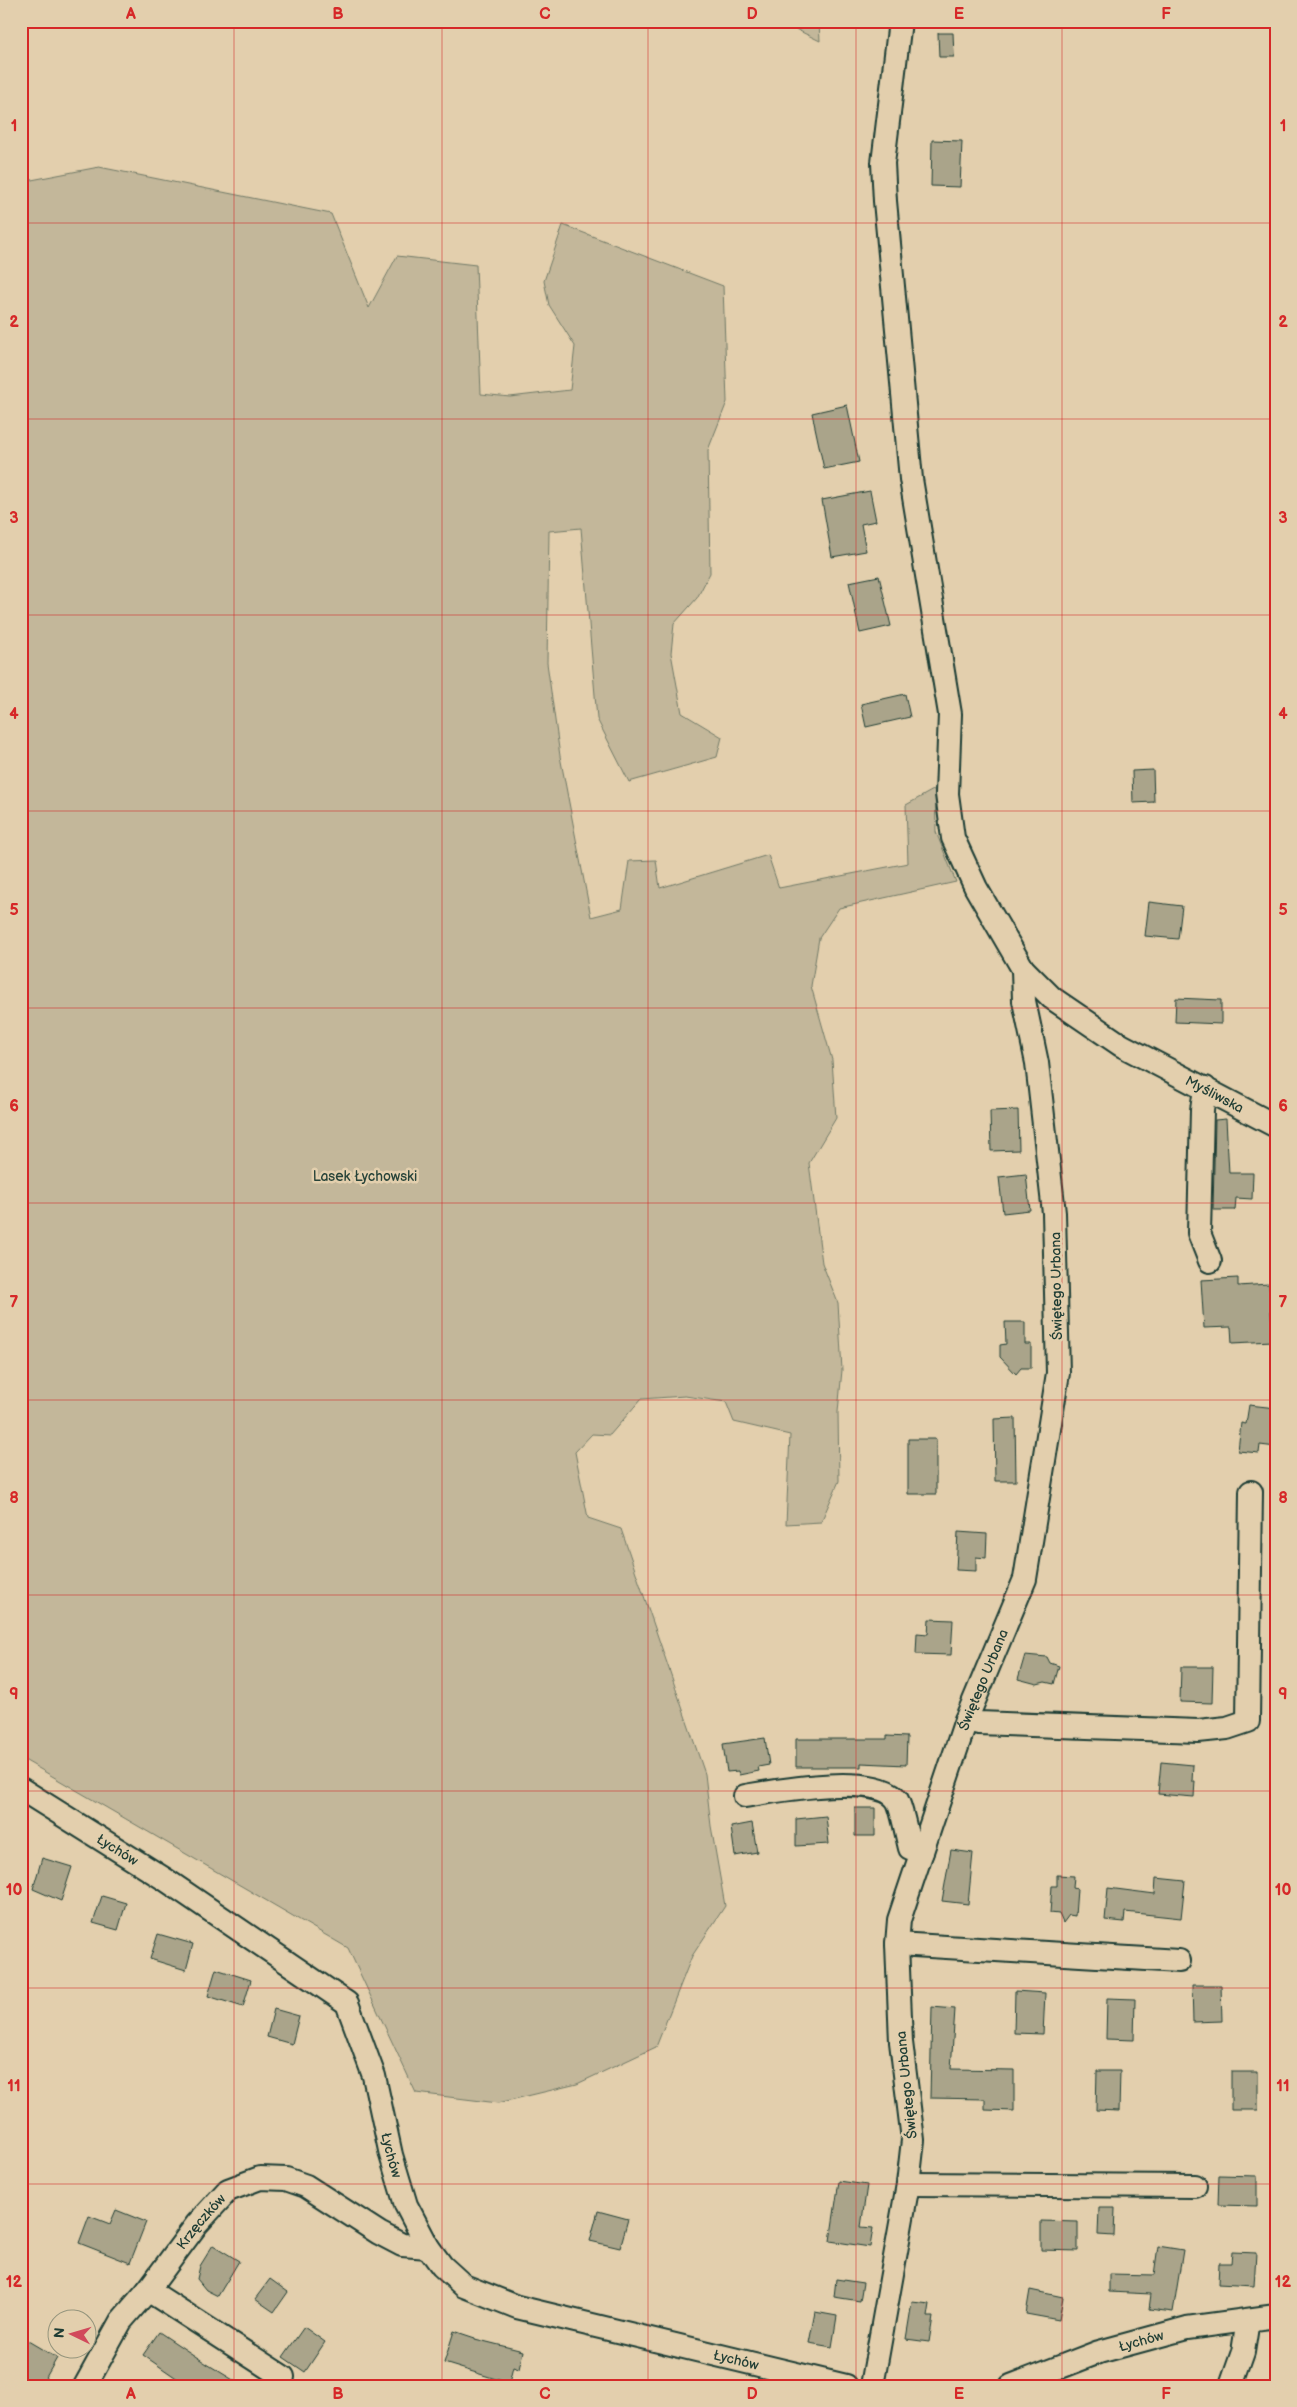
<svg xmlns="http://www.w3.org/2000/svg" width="1297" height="2407" font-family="'Balsamiq Sans',sans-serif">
	<rect width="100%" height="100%" fill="#e3cfad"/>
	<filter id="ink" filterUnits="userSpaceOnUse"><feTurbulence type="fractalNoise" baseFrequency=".02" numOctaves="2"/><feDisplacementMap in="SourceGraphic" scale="10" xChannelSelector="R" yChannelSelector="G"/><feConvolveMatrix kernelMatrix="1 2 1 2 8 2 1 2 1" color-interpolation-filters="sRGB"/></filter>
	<g filter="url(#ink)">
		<path fill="#c3b79a" stroke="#717a67" d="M779,21h40l1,20z
			M99,167l232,47 38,94 28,-52 79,9 5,129 29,3 60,-7 5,-44 -26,-41 -5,-24 19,-56 160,61 4,116 -19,48 2,123 -13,25 -23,26 -3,29 11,60 40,24 -5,20 -88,25 -32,-63 -16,-191 -32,3 -2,132 13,93 31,161 31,-8 7,-48 27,-1 4,28 108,-33 11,33 129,-25 -2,-58 29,-16 1,43 20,50 -117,26 -20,30 -8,48 21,74 4,58 -27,45 13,100 16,40 4,67 -4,42 1,69 -18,41 -35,2 4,-89 -56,-13 -8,-20 -41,-6 -44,3 -31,36 -18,-1 -17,18 13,66 33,11 84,245 6,52 14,80 -33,50 -36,91 -79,37 -79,19 -82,-10 -68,-145 -327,-190v-1576z"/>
		<path fill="#aaa48a" stroke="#1f3d34" d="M938,33h15l1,24h-15z
			M932,140l30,1 -2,46 -29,-1z
			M847,405l12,57 -35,7 -12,-56z
			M870,491l6,30 -15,3 5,27 -34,6 -10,-57z
			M879,576l12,50 -31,7 -11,-51z
			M905,694l5,23 -44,10 -5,-23z
			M1153,770l1,32 -21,1 -1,-32z
			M1149,902l33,4 -4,33 -33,-3z
			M1176,998l45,2v24l-46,-2z
			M1018,1110l1,40 -28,1 -1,-40z
			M1226,1119l3,54h24l-1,26 -16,-1 -1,12h-22l2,-90z
			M1026,1174l4,36 -27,3 -4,-36z
			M1238,1278v8l31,-2 4,57 -41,2 -1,-16 -27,1 -3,-48z
			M1005,1322h20v22h6v24h-10l-5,6 -16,-17v-12l6,-1z
			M1249,1405l27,3v39l-16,-2 -1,8 -21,-2 3,-28 5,1z
			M1015,1418l1,63h-21l-1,-62z
			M908,1439h28v55h-28z
			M958,1532l29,2 -1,24 -10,-1v14l-20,-1z
			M929,1619l24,1 -2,35 -35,-1 1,-21 11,1z
			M1025,1655l22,2 3,6 9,3 -5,18 -9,-2 -8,2 -19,-5z
			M1181,1667h32l-1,36 -32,-1z
			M887,1736l20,1 -1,28 -45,-2v4h-65v-28h91z
			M765,1738l4,27 -11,2 1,4 -20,4 -1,-4 -11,1 -4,-28z
			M1161,1762l32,3 -1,16h3l-1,16 -36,-3z
			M855,1808h20v28h-20z
			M826,1816l3,28 -33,2v-27z
			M752,1823l5,29 -22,4 -4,-29z
			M951,1850l22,3 -5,51 -26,-3z
			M42,1858l30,9 -11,34 -28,-12z
			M1057,1875l17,1 -1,12 4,1 -2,27 -6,-1 -6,8 -4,-9 -9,-1 2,-27h5z
			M1156,1878l29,3 -4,37 -56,-6 -1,10 -19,-2 3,-32 47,6z
			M102,1896l24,7 -8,27 -25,-7z
			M158,1934l35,10 -7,26 -36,-11z
			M216,1969l35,11 -8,27 -35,-11z
			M1192,1985h29l1,36 -29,1z
			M1015,1991l30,2 -2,41 -29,-1z
			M1107,1998l28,1 -1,41 -28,-1z
			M932,2007l23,2 -4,60 63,1v41l-29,-1v-11l-55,-1z
			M274,2009l25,7 -7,28 -25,-7z
			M1097,2071h23l-1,40 -23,-1z
			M1231,2072h27v38h-27z
			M1219,2175l38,1v30l-39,-1z
			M839,2181l28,4 -6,42 12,1 -3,19 -40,-6z
			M1099,2208h16l-1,28 -16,-1z
			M116,2210l30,12 -16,41 -51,-20 10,-27 21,8z
			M598,2211l30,8 -8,29 -30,-7z
			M1041,2221l37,1v29l-37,-1z
			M213,2245l26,16 -21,35 -12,-6 -9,-11 3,-13z
			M1158,2246l25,4 -10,62 -24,-3 2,-15 -42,-2v-18l45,1z
			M1232,2252l24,1 -2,33 -36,-2 1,-21h12z
			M270,2279l18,13 -14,20 -19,-13z
			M836,2279l27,4 -3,18 -26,-4z
			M1030,2290l33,7 -4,23 -33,-6z
			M912,2302l18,2 -2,13h5l-4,25 -23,-3z
			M815,2312l22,4 -5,31 -23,-4z
			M304,2327l21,15 -20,30 -22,-15z
			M454,2331l21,7v1l48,12 -4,18 -6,-2 -4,16 -65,-20z
			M159,2332l48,32 36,22h-55l-45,-31z
			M28,2341l29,17 -16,28h-20v-34z"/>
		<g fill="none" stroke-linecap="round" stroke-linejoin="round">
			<defs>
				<g id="minor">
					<path id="s1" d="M900,21l-17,142 2,38 26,278 39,235 -3,80 6,44 23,50 47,81 29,29 69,47 155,81"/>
					<path d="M1205,1088l-3,22 -3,123 11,28"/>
					<path d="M966,1720l13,3 219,8 29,-3 21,-7 3,-229"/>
					<path id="s2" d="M21,1789l145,91 181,123 27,73 17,79 15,50 22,42 14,19 22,20 53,21 329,79"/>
					<path d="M745,1796c30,-5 133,-24 152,4 5,8 10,37 13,48l12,4"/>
					<path d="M897,1944l282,17"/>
					<path d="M908,2184l287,2"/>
					<path d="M148,2290l135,87"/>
					<path id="s3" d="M85,2386l36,-65 27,-31 49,-66 31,-34 32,-12 26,1 20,7 73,47 23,12 26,2"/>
					<path id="s4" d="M872,2386l36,-202 5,-44 -12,-98 -4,-98 2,-24 67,-200 59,-141 33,-206 -4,-160 -17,-150 -13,-62 -1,-32"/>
					<path id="s5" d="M1011,2386l88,-34 88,-24 89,-12"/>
					<path d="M1231,2386l12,-34 5,-32"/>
				</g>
			</defs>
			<use href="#minor" stroke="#1f3d34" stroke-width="26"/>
			<use href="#minor" stroke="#e3cfad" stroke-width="22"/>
		</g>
	</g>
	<path fill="none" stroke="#d62828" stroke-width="1" stroke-opacity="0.55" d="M234,21v2365M442,21v2365M648,21v2365M856,21v2365M1062,21v2365M21,223h1255M21,419h1255M21,615h1255M21,811h1255M21,1008h1255M21,1203h1255M21,1400h1255M21,1595h1255M21,1791h1255M21,1988h1255M21,2184h1255"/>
	<g text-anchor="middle" stroke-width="5" stroke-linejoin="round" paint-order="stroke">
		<g font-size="14" fill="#1f3d34" stroke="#e3cfad">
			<text dy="5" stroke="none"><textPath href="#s1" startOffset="1202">Myśliwska</textPath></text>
			<text transform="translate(1056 1286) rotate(-91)" y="5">Świętego Urbana</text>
			<text dy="5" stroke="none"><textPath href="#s4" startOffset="725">Świętego Urbana</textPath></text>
			<text dy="5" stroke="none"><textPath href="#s2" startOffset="114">Łychów</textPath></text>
			<text transform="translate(906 2085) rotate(-96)" y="5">Świętego Urbana</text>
			<text dy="5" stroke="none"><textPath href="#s2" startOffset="549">Łychów</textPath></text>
			<text dy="5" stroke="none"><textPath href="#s3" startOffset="202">Krzęczków</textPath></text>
			<text dy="5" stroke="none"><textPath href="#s5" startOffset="138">Łychów</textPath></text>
			<text dy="5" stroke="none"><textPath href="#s2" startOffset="984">Łychów</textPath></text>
		</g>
		<g font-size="14" fill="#274339" stroke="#e3cfad">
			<text x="365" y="1181">Lasek Łychowski</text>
		</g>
	</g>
	<rect width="1297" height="2407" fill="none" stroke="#e3cfad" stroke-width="55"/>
	<g transform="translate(72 2334) rotate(275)"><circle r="24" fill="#e3cfad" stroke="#95957d"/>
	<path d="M0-4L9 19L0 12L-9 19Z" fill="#d1495b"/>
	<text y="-8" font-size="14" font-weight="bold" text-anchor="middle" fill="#1f3d34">N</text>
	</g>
	<rect x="28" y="28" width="1242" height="2352" fill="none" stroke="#d62828" stroke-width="2"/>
	<g font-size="16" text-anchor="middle" font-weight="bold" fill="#d62828">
		<text x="131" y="19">A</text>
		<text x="338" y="19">B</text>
		<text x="545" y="19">C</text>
		<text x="752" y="19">D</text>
		<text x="959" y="19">E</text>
		<text x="1166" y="19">F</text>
		<text x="14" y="131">1</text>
		<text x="1283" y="131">1</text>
		<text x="14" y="327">2</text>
		<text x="1283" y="327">2</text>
		<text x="14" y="523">3</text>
		<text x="1283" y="523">3</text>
		<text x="14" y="719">4</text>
		<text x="1283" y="719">4</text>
		<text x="14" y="915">5</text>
		<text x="1283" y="915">5</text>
		<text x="14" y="1111">6</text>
		<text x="1283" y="1111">6</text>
		<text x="14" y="1307">7</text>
		<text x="1283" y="1307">7</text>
		<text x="14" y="1503">8</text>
		<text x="1283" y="1503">8</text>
		<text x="14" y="1699">9</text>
		<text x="1283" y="1699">9</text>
		<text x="14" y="1895">10</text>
		<text x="1283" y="1895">10</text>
		<text x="14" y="2091">11</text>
		<text x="1283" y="2091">11</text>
		<text x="14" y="2287">12</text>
		<text x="1283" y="2287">12</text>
		<text x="131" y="2399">A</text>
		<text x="338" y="2399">B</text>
		<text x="545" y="2399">C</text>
		<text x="752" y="2399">D</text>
		<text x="959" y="2399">E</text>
		<text x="1166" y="2399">F</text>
	</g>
</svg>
